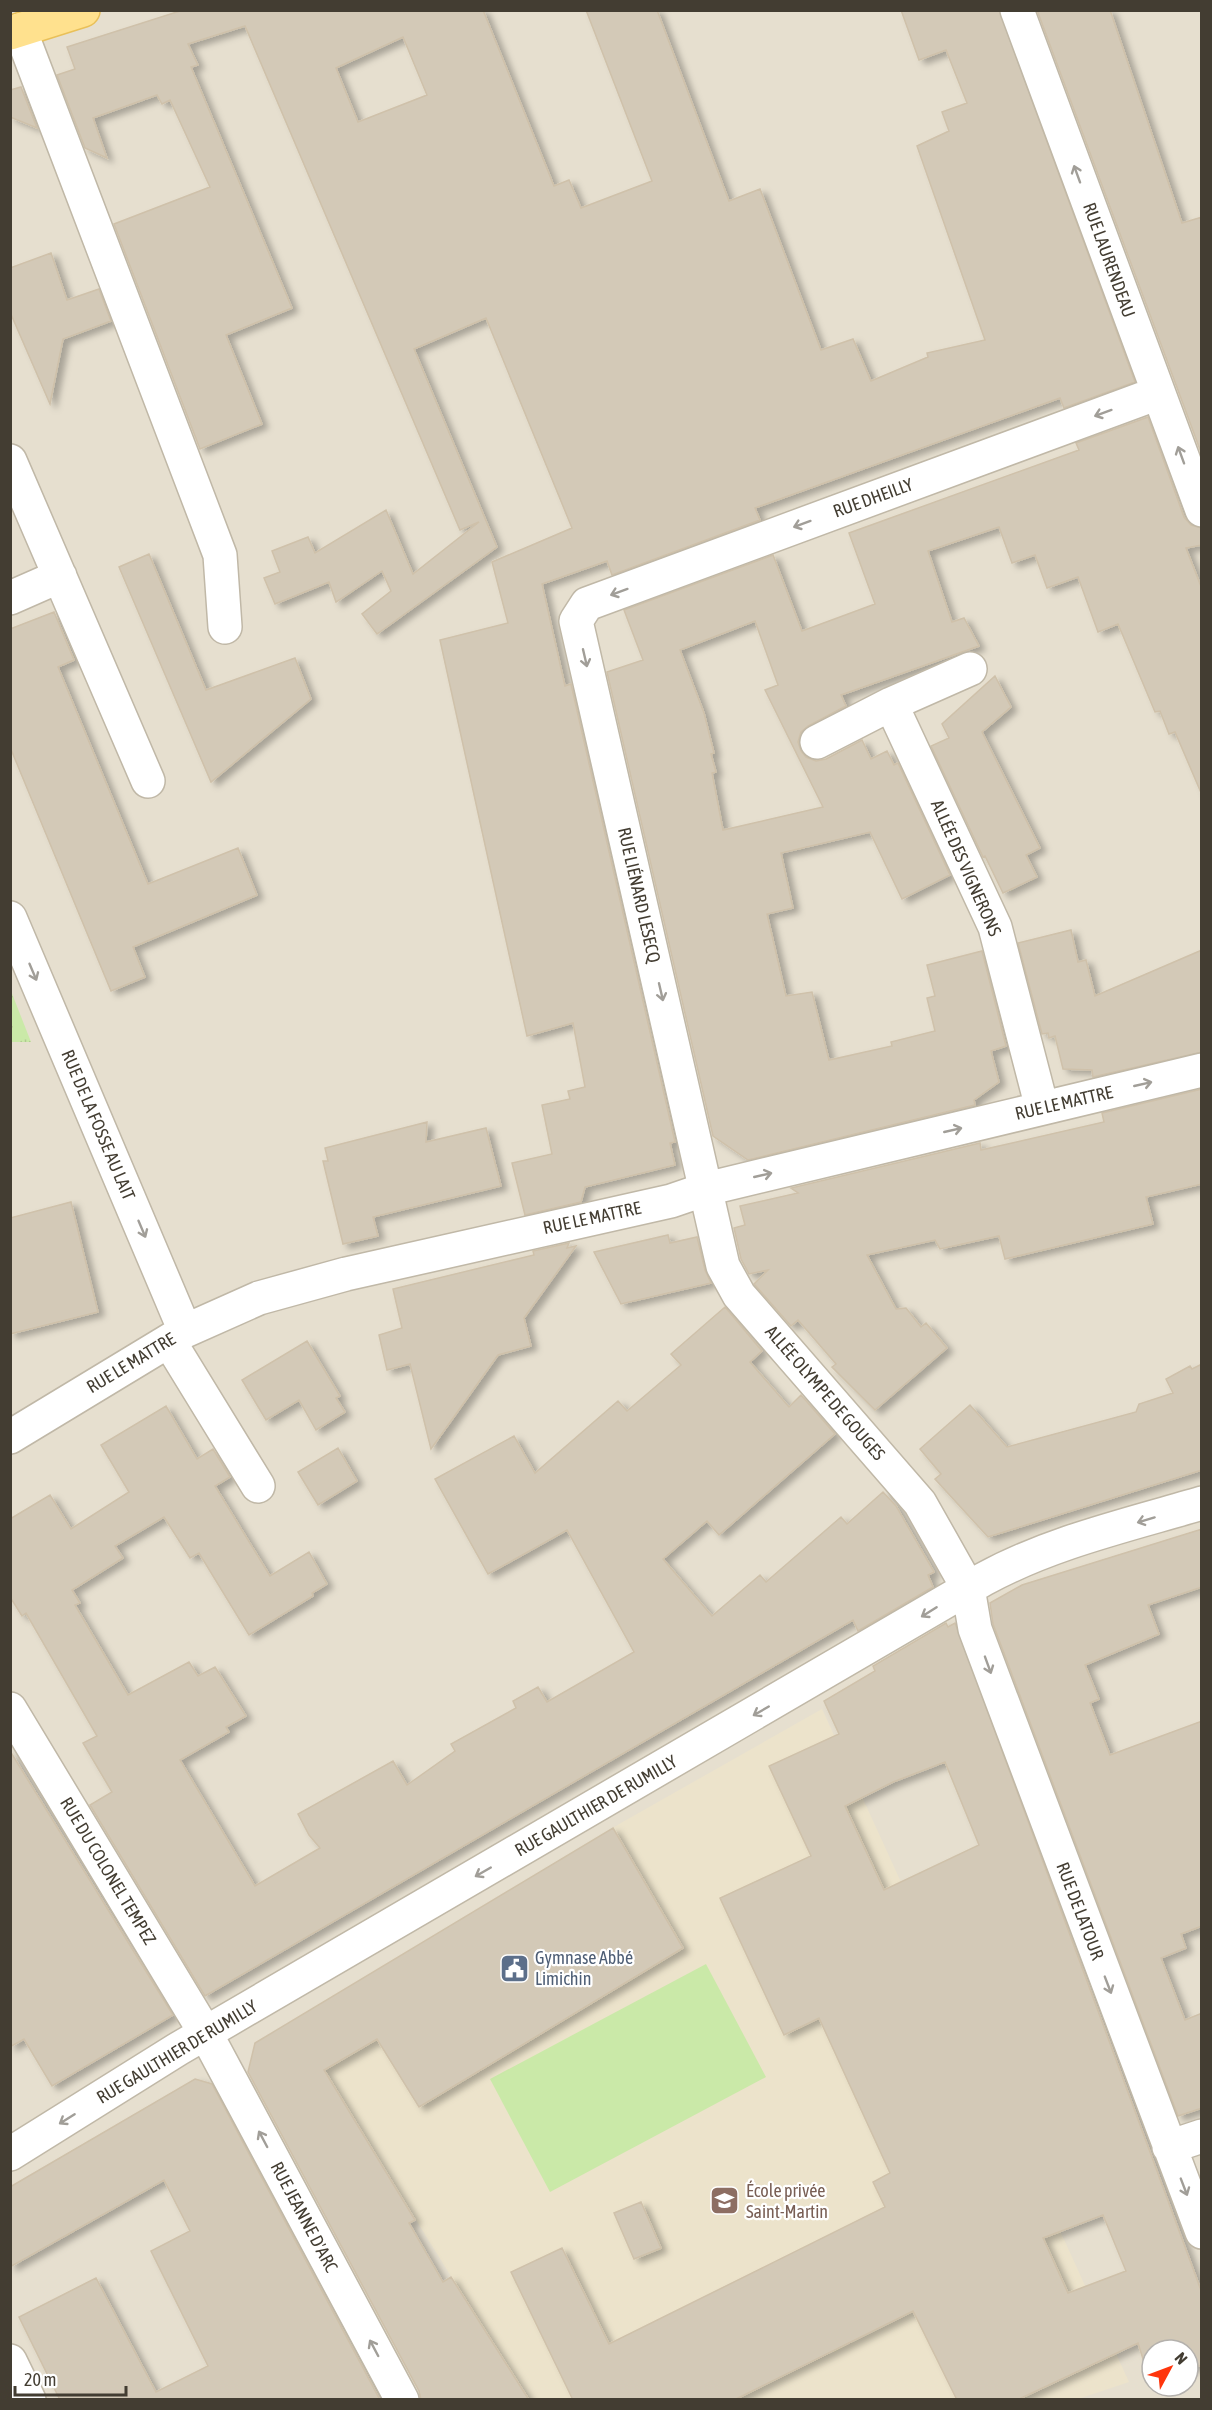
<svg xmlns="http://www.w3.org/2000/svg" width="1212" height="2410" font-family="'Asap Condensed',sans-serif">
	<defs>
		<pattern id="grass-tufts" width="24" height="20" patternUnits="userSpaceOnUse" patternTransform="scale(1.5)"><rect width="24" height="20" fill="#cae9a8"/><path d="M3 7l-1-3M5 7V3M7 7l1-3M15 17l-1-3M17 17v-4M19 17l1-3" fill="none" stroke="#afc991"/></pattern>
		<filter id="shadow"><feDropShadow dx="6" dy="4" stdDeviation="3" flood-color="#0004"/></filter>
	</defs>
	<rect width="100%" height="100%" fill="#f2ede2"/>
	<path fill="#e6dfcf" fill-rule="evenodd" d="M11,11h1190v2388l-1190,1zM1152,2350h36v36h-36z"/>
	<path fill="#ece3cb" d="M822,1709l307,673 -54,18 -548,-1 -235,-379 329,-197z"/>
	<path fill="url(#grass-tufts)" d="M11,991l20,51h-20z"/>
	<path fill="#cae9a8" d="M706,1964l60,113 -216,115 -60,-113z"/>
	<path fill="#d3c9b7" stroke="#cfc1aa" stroke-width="1.5" fill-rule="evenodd" filter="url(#shadow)" d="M183,10h300l71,176 15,-6 12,28 71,-27 -66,-171h71l72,191 31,-12 61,161 32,-11 18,42 57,-24 -1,-4 58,-13 -68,-194 32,-15 -7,-19 25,-9 -21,-53 -27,10 -18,-50h98l136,372 -71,26 -4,-10 -305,110 5,12 -148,55 -5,-14 -65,23 23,102 6,-2 104,458 -5,1 5,22 -90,22 -4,15 -56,13 -13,-52 40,-9 -10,-49 28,-6 -2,-8 17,-4 -12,-64 -46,13 -87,-396 68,-17 -16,-61 80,-34 -86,-210 -72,31 83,198 -120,87 -15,-20 29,-23 -9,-20 -46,31 -7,-20 -54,22 -11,-26 16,-6 -8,-21 36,-14 7,16 71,-43 27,64 66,-52 -19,8 -215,-504 -57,18 10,21 -7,2 101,241 -66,27 36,89 -62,25 -86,-225 96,-37 -40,-87 -8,4 -5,-9 -64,23 14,40 -22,-10 -28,-73 18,-6 -8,-22zM403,37l24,58 -69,27 -22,-54z
		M1037,10h73l72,213 20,-6v238z
		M21,87l16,41 -27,-11v-27z
		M51,253l16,47 32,-11 12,32 -48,18 -13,65 -40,-92v-44z
		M1148,417l36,100 7,8 11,3v17l-16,3 16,41v206l-27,-63 -6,2 -9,-23 -5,1 -37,-88 -20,8 -20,-55 -31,11 -12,-33 -23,8 -13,-36 -71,24 24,71 12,-4 15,28 -138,49 5,11 -38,20 -7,6 -3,10 3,9 5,6 10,4 10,-2 36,-19 9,19 16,-8 7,14 4,-2 52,112 -48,24 -32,-67 -89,21 12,55 -26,6 19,82 26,-4 17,68 63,-14 -1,-4 44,-11 -8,-33 8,-2 -8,-31 55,-14 24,95 -15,5 8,31 -25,18 1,5 -227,55 -35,-24 -106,-464 36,-12 -19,-50 149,-55 29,76 73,-27 -26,-71 230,-83 -3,-7zM755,621l23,64 -13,5 58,117 -100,23 -11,-57 4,-1 -5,-18 3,-1 -10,-40 -24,-63z
		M149,554l57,136 89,-32 16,41 -100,83 -92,-215z
		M54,612l20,48 -16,7 90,217 90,-36 19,47 -124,52 12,30 -34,14 -101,-244v-118z
		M995,676l16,31 -29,25 58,116 -14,7 11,22 -34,16 -18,-37 -2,1 -52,-111 18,-8 -7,-14z
		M1071,930l7,32 8,-2 9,36 107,-46v102l-109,25 -1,-7 -29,-1 -8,-33 -6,2 -1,-5 -6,1 -24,-91z
		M1202,1089v95l-56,13 7,27 -148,35 -6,-23 -59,13 -5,-9 -68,15 29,54 10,-1 15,19 5,-4 21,25 -72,62 -43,-43 4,-3 -38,-44 -7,6 -37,-42 14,-14 -19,4 -8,-15 -7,-31 11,-3 -5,-19 58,-13 -7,-5 189,-45 1,7 123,-28 -2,-9z
		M427,1122l-1,20 60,-14 15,58 -128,31 5,19 -35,8 -20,-83h5l-3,-13z
		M71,1202l27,110 -88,22v-116z
		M668,1235l2,8 27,-6 8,33 6,13 -90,21 -27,-52z
		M569,1243l-2,5 9,-2 -52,72 7,28 -33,9 -67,94 -21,-85 -23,6 -8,-35 23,-7 -9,-39 141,-34 -1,-4z
		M725,1307l37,44 -12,11 39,45 12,-12 34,39 -116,101 -12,-14 -44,38 49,57 48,-41 6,7 75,-65 6,7 36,-32 13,14 38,66 -6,3 5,12 -75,44 -5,-11 -648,376 -115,-191 22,-13 -29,-49 14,-7 -71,-123 -4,3 -12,-19v-78l40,-24 21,34 58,-37 -28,-47 65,-39 31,53 16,-10 17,28 -15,9 55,90 39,-24 18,32 -15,9 1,3 -64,39 -50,-82 -9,5 -26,-41 -49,29 8,12 -51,32 8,13 -5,2 53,90 61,-33 9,14 17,-9 31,49 -20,11 3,5 -49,28 75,126 65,-38 -11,-13 -11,-21 95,-53 14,24 48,-34 -4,-7 65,-36 -3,-7 25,-14 9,15 87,-50 -67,-122 -79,44 -53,-95 79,-43 21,37 83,-72 9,10 54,-46 -10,-11z
		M307,1341l33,55 -4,2 9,14 -29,18 -17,-30 -33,20 -24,-40z
		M1202,1364v106l-214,67 -53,-58 6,-5 -21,-25 50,-44 37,42 129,-35 3,-8 34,-11 -7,-14 24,-13 2,3z
		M338,1448l19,33 -39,24 -20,-33z
		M1202,1529v58l-54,18 11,29 -74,31 14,34 -9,4 20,52 92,-34v205l-21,8 5,14 -25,10 24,62 17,-7v95l-24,8 -185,-492 -3,-21 32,-18z
		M946,1623l2,4 7,-4 247,670v72l-14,4v-19h-36v27l-3,1 -11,-35 -121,57h-60l-44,-89 -179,89h-161l-62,-128 51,-24 47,96 276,-137 -12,-25 17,-9 -71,-155 -35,17 -64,-137 91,-42 -42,-90 70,-32 -15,-33 51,-30 -2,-5zM945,1762l34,83 -95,45 -39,-84 48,-24zM1103,2215l23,56 -58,22 -25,-55z
		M10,1751l163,264 -121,71 -28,-47 -14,8z
		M613,1828l70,120 -264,159 -42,-68 -53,31 91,150 -6,3 34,59 8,-5 78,123h-108l-2,-9 -171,-319 7,-29z
		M195,2079l17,5 168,316h-320l-41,-83 77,-39 60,114 52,-26 -57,-115 39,-20 -26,-51 -154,87v-80z
		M641,2202l20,46 -27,11 -20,-46z"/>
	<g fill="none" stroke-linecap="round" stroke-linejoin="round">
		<defs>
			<path id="minor" d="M1017,10l185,500
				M20,30l200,525 5,72
				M1158,393l-571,211 -11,17 147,645 16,29 181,208 48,85 7,41 227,603
				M10,461l138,320
				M10,598l50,-22
				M891,704l104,223 47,181
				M817,742l74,-38 79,-35
				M10,918l175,413
				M169,1341l89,145
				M10,1437l175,-106 74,-33 87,-24 325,-73 35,-12 496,-119
				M10,1709l196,325 196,366
				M1169,2147l33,-11
				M10,2154l168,-105 806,-470c68,-37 144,-54 218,-76
				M10,2361l19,39"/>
			<path id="major" d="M10,33l73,-23"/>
		</defs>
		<use href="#minor" stroke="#c0b8a7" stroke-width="36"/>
		<use href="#major" stroke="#e9c059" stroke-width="36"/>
		<use href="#minor" stroke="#fff" stroke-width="33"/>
		<use href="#major" stroke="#ffe18e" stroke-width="33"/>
	</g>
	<defs><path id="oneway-shaft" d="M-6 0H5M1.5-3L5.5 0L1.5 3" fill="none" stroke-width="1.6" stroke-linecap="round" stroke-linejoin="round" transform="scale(1.5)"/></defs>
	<g stroke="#a19e98">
		<use href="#oneway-shaft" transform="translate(1077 174) rotate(-110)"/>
		<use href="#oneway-shaft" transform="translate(1103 413) rotate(160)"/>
		<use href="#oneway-shaft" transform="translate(1181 455) rotate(-110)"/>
		<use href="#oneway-shaft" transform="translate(802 524) rotate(160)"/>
		<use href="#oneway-shaft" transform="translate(619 592) rotate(160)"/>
		<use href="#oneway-shaft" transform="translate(585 658) rotate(77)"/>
		<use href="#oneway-shaft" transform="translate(33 972) rotate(67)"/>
		<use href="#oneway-shaft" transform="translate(661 992) rotate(77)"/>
		<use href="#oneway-shaft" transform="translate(1143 1084) rotate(-13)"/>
		<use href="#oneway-shaft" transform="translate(953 1130) rotate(-13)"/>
		<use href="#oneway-shaft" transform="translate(763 1175) rotate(-13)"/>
		<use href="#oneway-shaft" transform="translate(142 1229) rotate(67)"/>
		<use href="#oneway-shaft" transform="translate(1146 1520) rotate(163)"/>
		<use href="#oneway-shaft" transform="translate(929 1612) rotate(148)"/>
		<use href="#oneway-shaft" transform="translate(988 1665) rotate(70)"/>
		<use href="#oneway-shaft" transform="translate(761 1711) rotate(150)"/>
		<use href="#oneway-shaft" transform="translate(483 1872) rotate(150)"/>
		<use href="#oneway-shaft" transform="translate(1108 1985) rotate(69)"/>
		<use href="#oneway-shaft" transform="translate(67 2119) rotate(148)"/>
		<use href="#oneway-shaft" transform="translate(263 2139) rotate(-118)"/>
		<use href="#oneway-shaft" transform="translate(1184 2187) rotate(69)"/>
		<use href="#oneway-shaft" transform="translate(374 2348) rotate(-118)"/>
	</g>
	<defs>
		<symbol id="civic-square" viewBox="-11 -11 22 22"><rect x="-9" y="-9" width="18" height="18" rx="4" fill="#5c6f8a" stroke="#fff"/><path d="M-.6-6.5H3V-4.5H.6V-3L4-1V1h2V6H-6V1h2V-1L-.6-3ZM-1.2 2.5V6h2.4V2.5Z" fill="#fff"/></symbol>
		<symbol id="school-square" viewBox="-11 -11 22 22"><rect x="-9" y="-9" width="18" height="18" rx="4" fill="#8d6e63" stroke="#fff"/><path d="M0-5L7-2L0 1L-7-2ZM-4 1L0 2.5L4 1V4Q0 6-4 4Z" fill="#fff"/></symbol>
	</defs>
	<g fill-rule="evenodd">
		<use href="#civic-square" x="498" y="1952" width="33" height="33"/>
		<use href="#school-square" x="708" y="2184" width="33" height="33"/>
	</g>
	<g text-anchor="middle" stroke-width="4.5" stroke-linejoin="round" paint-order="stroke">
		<g font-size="18" fill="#433d32" stroke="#fff">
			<text transform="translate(1109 260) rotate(70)" y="6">RUE LAURENDEAU</text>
			<text transform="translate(873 498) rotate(-20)" y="6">RUE DHEILLY</text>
			<text transform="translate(966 868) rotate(66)" y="6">ALLÉE DES VIGNERONS</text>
			<text transform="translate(639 895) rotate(77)" y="6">RUE LIÉNARD LESECQ</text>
			<text transform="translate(1064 1103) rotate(-13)" y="6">RUE LE MATTRE</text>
			<text transform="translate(98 1125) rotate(67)" y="6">RUE DE LA FOSSE AU LAIT</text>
			<text transform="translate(592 1218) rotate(-12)" y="6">RUE LE MATTRE</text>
			<text transform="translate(131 1363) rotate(-31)" y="6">RUE LE MATTRE</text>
			<text transform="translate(825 1393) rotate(49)" y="6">ALLÉE OLYMPE DE GOUGES</text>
			<text transform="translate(596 1806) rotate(-30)" y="6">RUE GAULTHIER DE RUMILLY</text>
			<text transform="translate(108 1871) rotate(59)" y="6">RUE DU COLONEL TEMPEZ</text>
			<text transform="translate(1080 1911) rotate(69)" y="6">RUE DE LATOUR</text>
			<text transform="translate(177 2052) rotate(-31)" y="6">RUE GAULTHIER DE RUMILLY</text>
			<text transform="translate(304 2217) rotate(62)" y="6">RUE JEANNE D'ARC</text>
		</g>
		<g font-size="18" fill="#4e5e75" stroke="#fff" text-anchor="start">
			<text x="535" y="1964">Gymnase Abbé<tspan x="535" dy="21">Limichin</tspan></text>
		</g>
		<g font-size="18" fill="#785e54" stroke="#fff" text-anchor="start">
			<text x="746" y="2197">École privée<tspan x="746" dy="21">Saint-Martin</tspan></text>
		</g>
	</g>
	<rect width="1212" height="2410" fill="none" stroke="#433d32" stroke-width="24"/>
	<g transform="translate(1170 2368) rotate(49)"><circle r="28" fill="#ffffff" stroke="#b4b1ad" stroke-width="1.5"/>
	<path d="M0-4.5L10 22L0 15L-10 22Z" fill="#ff350c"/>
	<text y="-9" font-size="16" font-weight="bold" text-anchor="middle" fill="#433d32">N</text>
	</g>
	<path d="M15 2386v9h111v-9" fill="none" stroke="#433d32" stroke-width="3"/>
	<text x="24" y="2386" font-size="18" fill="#433d32" stroke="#ffffff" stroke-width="4.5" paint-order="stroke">20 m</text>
</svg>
